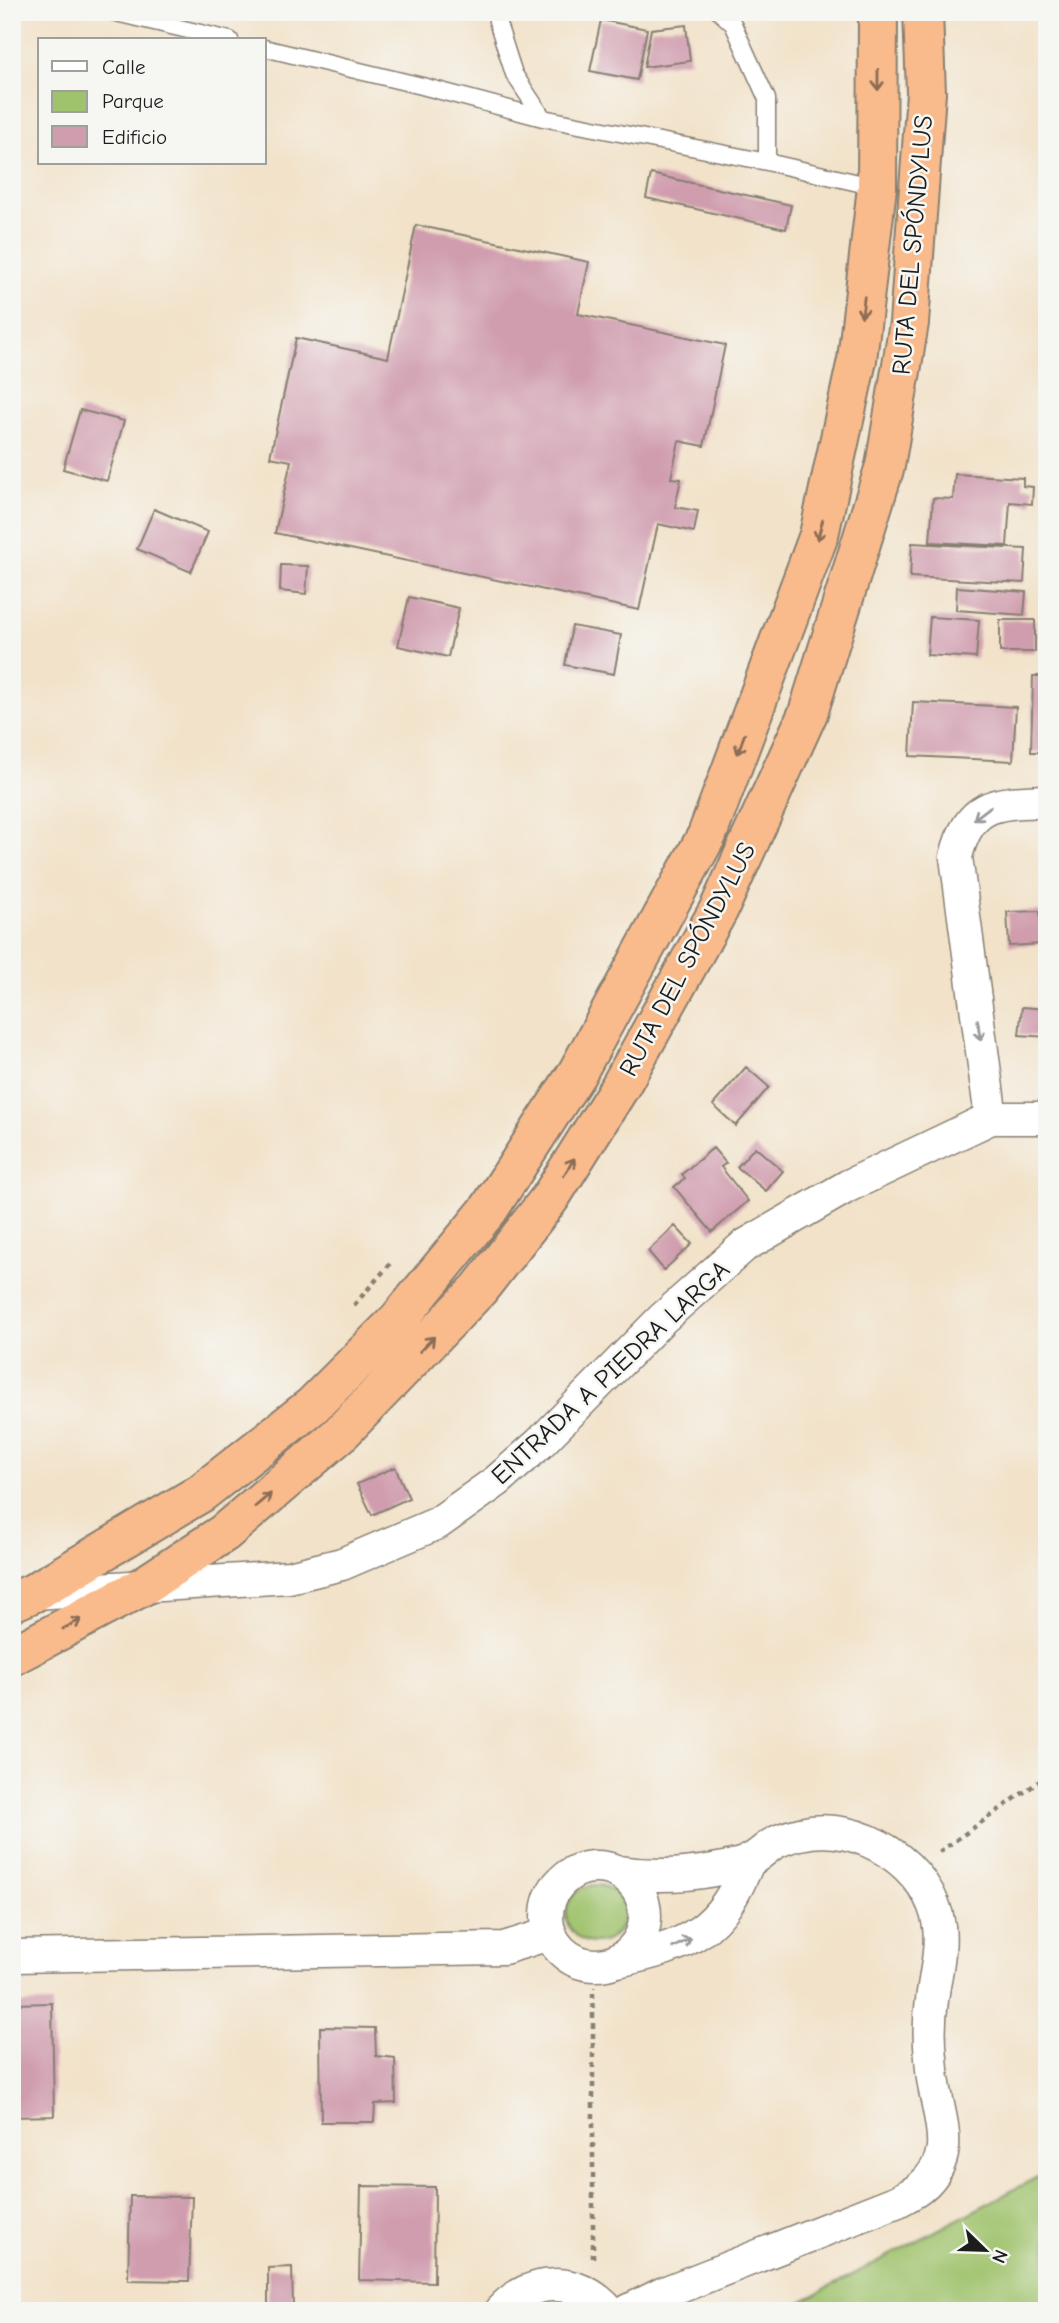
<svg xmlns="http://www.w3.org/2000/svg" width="1059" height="2323" font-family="'Comic Neue',sans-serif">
	<rect width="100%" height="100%" fill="#f6f6f2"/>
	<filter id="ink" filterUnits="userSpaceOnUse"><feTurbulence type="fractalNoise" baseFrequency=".0143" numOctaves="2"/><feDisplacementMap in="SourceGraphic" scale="14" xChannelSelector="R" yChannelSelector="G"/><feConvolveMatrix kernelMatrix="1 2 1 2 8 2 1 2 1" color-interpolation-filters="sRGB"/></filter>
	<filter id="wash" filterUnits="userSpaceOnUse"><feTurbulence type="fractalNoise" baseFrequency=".00686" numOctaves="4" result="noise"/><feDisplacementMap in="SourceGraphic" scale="28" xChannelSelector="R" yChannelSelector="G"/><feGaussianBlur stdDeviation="1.57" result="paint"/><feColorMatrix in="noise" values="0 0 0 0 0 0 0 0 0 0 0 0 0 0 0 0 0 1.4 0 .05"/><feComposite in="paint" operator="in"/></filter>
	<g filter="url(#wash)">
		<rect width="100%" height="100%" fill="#f2e2c9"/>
		<path fill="#9fc26c" stroke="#5e6f44" stroke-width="2" d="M566 1914a29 29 0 1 1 58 0a29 29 0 1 1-58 0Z
			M1047,2172v139h-263z"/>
		<g id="blocks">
			<path fill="#d09daf" d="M601,20l46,9 -10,51 -47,-9z
				M686,25l4,36 -46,6 7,-38z
				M651,174l140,31 -5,24 -140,-31z
				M416,225l173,37 -11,52 147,31 -21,101 -25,-5 -8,37 10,1 -6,28 23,4 -4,21 -36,-8 -19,86 -364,-77 16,-72 -21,-4 26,-119 92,20z
				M80,410l44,11 -17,60 -44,-12z
				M955,474l68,4v8l10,1 -1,17 -22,-2 -3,44 -77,-4 3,-44 20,1z
				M154,509l54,23 -17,40 -54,-23z
				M912,543l114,6 -2,34 -114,-6z
				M281,565l27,1 -2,28 -26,-3z
				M957,587l69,5 -2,23 -68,-5z
				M409,597l50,11 -11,49 -50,-11z
				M930,617l49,3 -3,38 -49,-3z
				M1000,620h35v32h-35z
				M572,626l49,9 -7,39 -49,-9z
				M1033,676h14v76h-16z
				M913,702l103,5 -3,54 -103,-5z
				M1040,911l2,33 -33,2 -2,-34z
				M1041,919h6v23h-4z
				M1022,1007l25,2v28l-28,-2z
				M746,1067l23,20 -33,39 -23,-21z
				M755,1147l28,24 -17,20 -29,-24z
				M713,1148l13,15 -5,4 27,34 -36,31 -38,-45 11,-9 -3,-4z
				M675,1226l17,18 -28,26 -16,-19z
				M395,1467l14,31 -37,17 -15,-31z
				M52,2003l2,113 -42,1v-113z
				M320,2027l55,1 1,28 19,2 1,45 -21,1 -1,18h-53z
				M361,2186l74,1 -1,95 -75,-2z
				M130,2196l62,1 -3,84 -61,-1z
				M292,2267l1,39h-25v-38z"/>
		</g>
	</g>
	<g filter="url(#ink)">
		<use href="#blocks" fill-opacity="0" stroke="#877f72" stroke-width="2"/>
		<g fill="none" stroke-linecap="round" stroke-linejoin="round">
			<defs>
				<path id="service" d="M112,12l118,28
					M498,12l-1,9 17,53 29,44
					M720,12l13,12 34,75v63
					M264,48l158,38 121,32 224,44 109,25"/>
				<path id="minor" d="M991,1118l-35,-261c13,-56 42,-54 91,-56
					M35,1593l254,-16 53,-13 96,-41 59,-42 42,-37 123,-125 82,-73 104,-60 143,-68h56
					M547 1916a49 49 0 1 1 98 0a49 49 0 1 1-98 0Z
					M619,1872c33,5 66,4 100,-3 9,-2 21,-4 30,-8 8,-4 15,-11 22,-16 8,-5 20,-9 29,-11 59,-15 131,32 139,92 3,24 -4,50 -7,74 -3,19 -3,39 -1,58 1,9 1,18 3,26 6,39 23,72 -13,103 -7,6 -16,10 -23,14l-234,92 -36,18
					M12,1956l492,-8 45,-14
					M617,1961c72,-15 104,-29 132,-101
					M500,2311c30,-34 79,-35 109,0"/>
				<path id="trunk" d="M12,1602l21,-9 168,-100 111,-87 86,-86 91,-111 88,-136 130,-238 112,-300 38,-175 20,-173 1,-175
					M12,1656l133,-71 79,-52 115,-98 140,-146 71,-91 71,-113 98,-176 89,-196 77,-247 24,-143 17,-230 -3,-81"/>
			</defs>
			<use href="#service" stroke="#877f72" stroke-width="19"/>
			<use href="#minor" stroke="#877f72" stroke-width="35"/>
			<use href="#trunk" stroke="#877f72" stroke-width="42"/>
			<path stroke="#877f72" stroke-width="4.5" stroke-dasharray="5 5" stroke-linecap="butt" d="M354,1305l36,-41
				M939,1852l108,-76
				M593,2258v-271"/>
			<use href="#service" stroke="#fff" stroke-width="16"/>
			<use href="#minor" stroke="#fff" stroke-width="32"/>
			<use href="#trunk" stroke="#fabb8c" stroke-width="38"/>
		</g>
		<defs><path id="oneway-shaft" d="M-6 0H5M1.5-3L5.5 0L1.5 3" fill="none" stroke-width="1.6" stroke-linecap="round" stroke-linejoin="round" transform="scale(1.75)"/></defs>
		<g stroke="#8b6c54">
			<use href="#oneway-shaft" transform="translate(878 80) rotate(90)"/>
			<use href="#oneway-shaft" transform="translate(863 307) rotate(97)"/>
			<use href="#oneway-shaft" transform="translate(820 530) rotate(105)"/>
			<use href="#oneway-shaft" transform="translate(741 744) rotate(110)"/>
			<use href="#oneway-shaft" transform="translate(569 1167) rotate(-58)"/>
			<use href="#oneway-shaft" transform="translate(427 1344) rotate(-46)"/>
			<use href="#oneway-shaft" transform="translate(263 1500) rotate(-40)"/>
			<use href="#oneway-shaft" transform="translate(72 1624) rotate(-28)"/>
		</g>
		<g stroke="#999">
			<use href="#oneway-shaft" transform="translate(982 813) rotate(143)"/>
			<use href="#oneway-shaft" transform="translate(979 1030) rotate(82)"/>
			<use href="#oneway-shaft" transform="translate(682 1943) rotate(-27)"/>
		</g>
	</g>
	<g text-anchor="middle" stroke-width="5" stroke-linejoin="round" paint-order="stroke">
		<g font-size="26" fill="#1c1c1c" stroke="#f6f6f2">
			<text transform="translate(912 245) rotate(-85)" y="9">RUTA DEL SPÓNDYLUS</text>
			<text transform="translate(687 959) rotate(-62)" y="9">RUTA DEL SPÓNDYLUS</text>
			<text transform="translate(610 1372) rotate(-43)" y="9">ENTRADA A PIEDRA LARGA</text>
		</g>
	</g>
	<rect width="1059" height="2323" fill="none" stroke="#f6f6f2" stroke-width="42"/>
	<rect x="38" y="38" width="228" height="126" fill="#f6f6f2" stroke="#9f9f9c" stroke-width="2"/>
	<rect x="52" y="61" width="35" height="10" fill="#ffffff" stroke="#9f9f9c" stroke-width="2"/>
	<text x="102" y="74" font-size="21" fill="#1c1c1c">Calle</text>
	<rect x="52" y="91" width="35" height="21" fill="#9fc26c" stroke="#9f9f9c" stroke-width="2"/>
	<text x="102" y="108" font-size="21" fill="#1c1c1c">Parque</text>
	<rect x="52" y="126" width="35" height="21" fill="#d09daf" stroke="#9f9f9c" stroke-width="2"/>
	<text x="102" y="144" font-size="21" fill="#1c1c1c">Edificio</text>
	<g transform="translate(985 2250) rotate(113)" stroke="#f6f6f2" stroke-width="5" paint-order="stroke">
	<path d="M0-5L12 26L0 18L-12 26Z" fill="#1c1c1c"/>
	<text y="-10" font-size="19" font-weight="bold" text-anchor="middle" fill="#1c1c1c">N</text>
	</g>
</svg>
